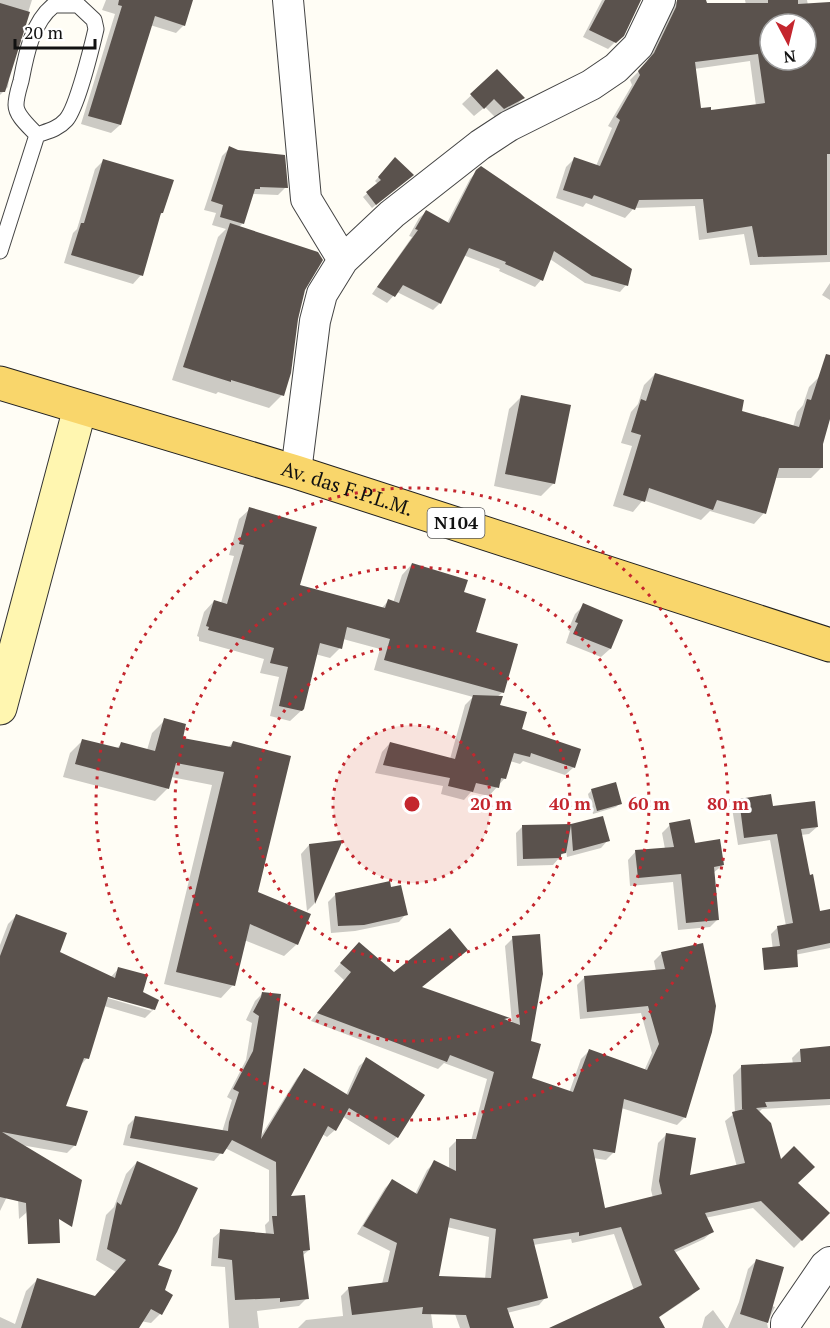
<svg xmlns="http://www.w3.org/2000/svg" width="830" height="1328" font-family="'PT Serif',serif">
	<rect width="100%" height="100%" fill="#fffdf5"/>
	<path fill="#0003" fill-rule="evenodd" d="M0,0h32l-22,69 -2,18 -8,8z
		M106,0h86l-8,25 -8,8 -26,-8 -30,100 -9,8 -30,-9 34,-110 -13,-4z
		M602,0h37l-17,35 -14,14 -25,-12z
		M678,0h27l1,4 40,1 -1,-5h62l1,5 22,-2v259l-80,3 -6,-31 -45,6 -4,-34 -61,2 -9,10 -39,-15 -3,4 -27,-9 10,-31 8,-8 22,7 16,-38 -4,-2 24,-41 -2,-5 16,-16 22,-47 1,-8zM770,24h36v36h-36zM750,61l6,45 -47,6 -10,-3 -5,-40z
		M497,71l26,27 -8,9 -20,10 -10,-10 -11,9 -12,-12z
		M230,148l56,39 -8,8 -25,-1 -10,29 -4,4 65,62 -22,106 -13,13 -51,-16 -2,2 -44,-14 46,-143 8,-8 -14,-4 4,-12 -12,-3 18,-54z
		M395,159l13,19 -36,30 -9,-11 15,-13 -3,-3z
		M104,160l58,53 -3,3 -18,59 -8,9 -69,-21 9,-30 4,-4 18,-60z
		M477,171l149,114 -6,7 -35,-9 -35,-24 -9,21 -6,7 -36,-16 1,-2 -37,-14 -23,48 -7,7 -36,-18 -10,11 -15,-9 40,-57 -3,-1 10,-18 7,-6 21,11 23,-44z
		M830,283v17l-8,-5z
		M655,374l85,38 53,15 4,-15 6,-7 6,-18 11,-11 10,4v38l-8,26v23l-11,11h-36l-11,35 -10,11 -44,-13 -9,9 -58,-20 -10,12 -20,-6 19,-60 -11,-3 10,-31 7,-8 6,-19z
		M522,396l32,87 -13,13 -47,-10 15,-77z
		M250,509l49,77 82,23 7,-8 5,2 9,-28 10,-11 50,29 12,40 29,59 -6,5 1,9 22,24 54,37 -9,8 -42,-14 -3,3 -10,-3 -5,17 -16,18 -18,-4 -7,8 -23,-6 2,-8 -68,-13 7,-21 8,-9 60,16 15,-54 8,-8 -99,-27 6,-21 -37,-10 -3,9 -10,10 -15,-4 -12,55 -13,12 -20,-5 9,-39 -19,-4 4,-14 -65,-18v-4l-2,-1 7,-24 10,-11 7,2 13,-47 -5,-1 10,-36z
		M584,605l37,16 -11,28 -9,8 -35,-14 4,-12 -2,-1 7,-16z
		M165,720l16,19 47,9 5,-6 23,151 41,51 -13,12 -40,-16 -11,45 -12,13 -57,-14 48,-199 -41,-8 -3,11 -13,13 -92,-24 7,-24 12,-12 34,8 5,-5 26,6 5,-17z
		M592,790l28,13 -4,4 -23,7 -5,-20z
		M739,801l33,7 45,19 -8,7 -8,1 8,42 10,36 11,-3v38l-56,11 -3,-25 7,-7 8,-1 -16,-86 -32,5 -6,-37z
		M571,825l37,15 -7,8 -34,9 -1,-7 -13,15 -36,1 -1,-33 7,-7z
		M670,825l53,40 -10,8 5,46 -8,8 -32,3 -5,-48 -43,4 -2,-26 8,-9 29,-2 -3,-16z
		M341,842l-27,62 -7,7 -6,-57 8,-9z
		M390,889l16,25 -7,8 -44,9 -24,2 -3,-31 8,-8z
		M16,916l42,36 52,26 9,-10 35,41 -2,2 -3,-4 -48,-14v3l51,15 -7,7 -41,-12 -17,52 -7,8 -16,41 11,38 -8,8 -46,-8 29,17 -24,51 -7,6 -2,-43 -17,35v-266l8,-21z
		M513,938l16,104 1,37 39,14 12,-34 8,-8 55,20 8,-18 -11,-40 -61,6 -3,-34 8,-8 71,-6 -2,-10 8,-8 40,-8 -17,172 -8,8 -56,-17 -7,44 -8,8 -13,-2 11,52 49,-12 -2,-8 7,-47 8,-8 22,42 49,-10 -12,-46 10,-8 -2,-38 8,-8 52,-3 -1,-6 8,-8 30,-3v58l-68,4 -3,3 21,49 16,22 32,30 -34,35 -41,-40 -48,10 7,14 -8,7 -30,14 24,35 -7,8 -33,22 5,10h-105l76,-38 -20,-56 -42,9 -1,-4 -38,6 13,52 -7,8 -32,8 6,15h-53l-15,-42 40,-7 4,-42 -42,-10h-28l14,101h-135l8,-8 37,-4 -2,-20 8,-8 33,-4 8,-33 -33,-17 28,-46 7,-7 23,13 12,-24 8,-8 14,7v-21l8,-8 14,1 16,-62 -43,-16 -6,6 -127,-48 33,-41 -10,-9 17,-19 69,36 87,31 -2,2 7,2 -7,-77z
		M263,993l-4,146 38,-61 7,-8 42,25 13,-29 8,-7 30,78 -8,8 -47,-29 -7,14 -8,7 -5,-3 -34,63 21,53 -7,6 5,42 -8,8 -42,5 2,17h-30l-4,-61 -14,-1 2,-28 8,-7 45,4 -1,-10 4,-4v-51l-44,-22 -11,13 -91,-16 5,-20 7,-7 87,14 10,-32 -5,-3 19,-37 6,-37 -6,-3 9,-19z
		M137,1162l19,104 7,25v20l-12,12 -11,-2 -26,7h-114v-11l15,7 11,-33 12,-12 56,19 22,-26 -20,-12 10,-45 8,-8 12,-33z
		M756,1261l16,45 3,1 -8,16 1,5h-40l11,-26 9,-33z
		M713,1310l13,18h-24l3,-11z"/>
	<path fill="#5a524d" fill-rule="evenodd" d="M119,0h74l-8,26 -30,-10 -34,109 -33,-9 34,-110 -4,-1z
		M605,0h36l-17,36 -8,7 -27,-13z
		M677,0h29l1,3h61v-3h30v4l32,-2v152h-3v101l-69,2 -6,-31 -45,7 -4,-34 -64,1 -4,10 -41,-15 -2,4 -29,-9 11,-33 26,9 20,-46 -4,-3 24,-42 -2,-4 16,-18 22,-46zM770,24h36v36h-36zM758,54l7,49 -54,7v-3l-10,1 -6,-46z
		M0,3l30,9 -25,80h-5z
		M497,69l28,29 -21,11 -10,-10 -10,10 -14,-15z
		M229,146l9,4 47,5 3,33 -28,-1v2h-5l-11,35 -24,-7 3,-12 -12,-4z
		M395,157l19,18 -38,30 -10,-13 15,-12 -3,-3z
		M103,159l71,21 -11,33h-2l-18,63 -72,-21 10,-32h3z
		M481,166l151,103 -4,17 -36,-10 -38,-25 -11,30 -38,-17 1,-2 -37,-14 -28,56 -38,-19 -8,12 -18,-10 41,-57 -3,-1 11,-19 23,13 27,-53z
		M230,223l88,29 5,8 -18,30 -7,29 -7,54 -7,23 -53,-16v2l-48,-15z
		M826,354l4,1v64l-7,25v24h-44l-13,46 -49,-14 -4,10 -64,-22 -4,14 -22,-7 18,-60 -10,-3 10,-33 5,2 9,-28 89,27 -2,11 57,16 8,-28 4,1z
		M521,395l50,10 -16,79 -50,-10z
		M249,507l68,20 -17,58 85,23 3,-9 11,4 13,-40 56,17 -4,12 22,7 -10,33 42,12 -14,49 -120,-33 6,-21 -43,-12 -5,22 -22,-6 -16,66 -2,2 -23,-5 9,-39 -18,-4 4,-15 -66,-18 1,-3 -3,-1 8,-26 13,4 17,-59 -5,-1z
		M583,603l40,17 -12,29 -38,-15 5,-11 -3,-1z
		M473,695l30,1 -3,9 27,7 -5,17 59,20 -6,19 -44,-15 -1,4 -16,-4 -8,26 -5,-1 -2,10 -23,-5 -3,9 -25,-6 2,-8 -67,-13 7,-23 65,17z
		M164,718l22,6 -3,14 48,9 2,-6 58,15 -33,136 53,22 -13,31 -48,-21 -15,62 -59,-14 48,-200 -48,-9 -7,26 -94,-25 7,-25 37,9 2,-6 34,9z
		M616,782l6,22 -25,7 -6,-22z
		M771,794l2,12 42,-5 3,26 -17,2 9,46 3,-1 7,37 10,-2v34l-33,7 1,17 -34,3 -2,-22 18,-2 -3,-20 16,-3 -16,-89 -33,4 -5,-39z
		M603,816l7,25 -37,10 -2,-26 -5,28 -5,1v4l-38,1 -1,-34 49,-1z
		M690,819l5,24 25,-4 4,26 -10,2 5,53 -33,3 -5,-49 -43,4 -3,-28 39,-3 -5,-24z
		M343,840l-28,64 -6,-60z
		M390,881l1,6 10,-2 7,30 -44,10 -26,1 -3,-33z
		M16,914l51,19 -7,19 55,26 3,-11 30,8 -5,17 16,8 -4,10 -47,-13 -19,62 -5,-1 -18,48 22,5 -12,35 -74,-14 80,48 -10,47 -13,-8 1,24 -32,1 -2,-41 -26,-6v-241z
		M450,928l18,22 -46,37 88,31 -6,1 16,6 -8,-89 28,-2 3,40 -12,67 10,3 -9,34 41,14 16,-43 58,21 12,-26 -11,-38 -61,6 -3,-36 81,-7 -4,-17 42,-9 13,63 -4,26 -26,86 -62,-19 -9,54 -22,-4 12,59 57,-14 -3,-13 7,-48 30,5 -6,37 55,-12 -13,-51 12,-3h-2l-1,-44 60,-3 -1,-13 30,-3v53l-65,3 2,5 -11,1 15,15 10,36 13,-13 21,21 -17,16 32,30 -28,28 -41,-40 -56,12 9,19 -40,18 26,39 -41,28 6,11h-116l93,-43 -21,-58 -42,9v-4l-46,7 15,59 -41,10 7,20h-44l-4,-13 -44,-1 1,-7 -71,8 -4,-28 40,-5 9,-39 -34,-17 29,-47 25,15 17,-34 22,11v-32h20l18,-67 -44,-17 -3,7 -130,-49 34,-41 -11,-9 19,-21 35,30zM450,1218l46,11 -5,49 -52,-2z
		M262,992l19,2 -20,145 43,-71 44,27 18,-38 59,38 -27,43 -49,-30 -13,23 -8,-5 -37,70 14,-1 5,55 -7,1 6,48 -29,3v-4l-45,2 -3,-40 -14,-2 2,-29 54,5 -2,-18h5l-1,-54 -44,-22 -9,14 -93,-16 5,-22 93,15 1,-9 10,-30 -6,-3 20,-38 6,-35 -6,-4 8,-15z
		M137,1161l61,27 -21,44 -19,33 14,5 -7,20 8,5 -11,20 -11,-6 -12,19h-118l16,-50 58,18 31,-36 -19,-11 10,-47 4,3z
		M756,1259l28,8 -16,56 -28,-9z"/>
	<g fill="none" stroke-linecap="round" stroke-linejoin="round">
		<defs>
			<path id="lane" d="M54,5h24l16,15 2,9c-4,17 -19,79 -30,91 -8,9 -18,11 -29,15 -7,-8 -21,-19 -21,-30 0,-8 3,-17 5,-24 5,-26 11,-59 33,-76z
				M0,251l37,-116"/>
			<path id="street" d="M288,0l18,199 37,61
				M296,472l19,-151 7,-27 21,-34 49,-46 88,-69 29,-19 82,-41 25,-17 22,-22 22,-46
				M786,1328v-5l39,-57 5,-4"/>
			<path id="secondary" d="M0,708l80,-300"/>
			<g id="primary">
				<path id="s1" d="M0,383l296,89 534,173"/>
			</g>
		</defs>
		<use href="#lane" stroke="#444" stroke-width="17"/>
		<use href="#street" stroke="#444" stroke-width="32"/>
		<use href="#secondary" stroke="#333" stroke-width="35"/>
		<use href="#primary" stroke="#222" stroke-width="35"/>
		<use href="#lane" stroke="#fff" stroke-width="15"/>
		<use href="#street" stroke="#fff" stroke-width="30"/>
		<use href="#secondary" stroke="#fff6b0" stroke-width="33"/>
		<use href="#primary" stroke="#f9d66b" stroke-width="33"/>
	</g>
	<circle cx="412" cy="804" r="79" fill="#c4262e" fill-opacity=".12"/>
	<g fill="none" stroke="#c4262e" stroke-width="3" stroke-dasharray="3 6">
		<circle cx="412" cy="804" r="79"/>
		<circle cx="412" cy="804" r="158"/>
		<circle cx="412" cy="804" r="237"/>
		<circle cx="412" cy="804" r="316"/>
	</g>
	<g text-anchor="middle" stroke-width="6" stroke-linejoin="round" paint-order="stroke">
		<rect fill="#fff" stroke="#585858" stroke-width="1.5" x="427.5" y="508" width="57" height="30" rx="4.5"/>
		<g font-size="18" font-weight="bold" fill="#111">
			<text x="456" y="529">N104</text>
		</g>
		<g font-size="20" fill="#111" stroke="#fff">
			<text dy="7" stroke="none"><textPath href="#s1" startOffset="363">Av. das F.P.L.M.</textPath></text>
		</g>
	</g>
	<circle cx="412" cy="804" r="9" fill="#c4262e" stroke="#fff" stroke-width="3"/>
	<g font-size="18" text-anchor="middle" font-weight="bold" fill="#c4262e" stroke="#fff" stroke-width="6" stroke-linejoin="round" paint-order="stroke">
		<text x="491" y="810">20 m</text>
		<text x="570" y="810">40 m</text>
		<text x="649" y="810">60 m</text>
		<text x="728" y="810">80 m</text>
	</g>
	<g transform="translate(788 42) rotate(173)"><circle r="28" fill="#ffffff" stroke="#a0a0a0" stroke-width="1.5"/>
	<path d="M0-4.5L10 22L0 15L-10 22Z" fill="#c4262e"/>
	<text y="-9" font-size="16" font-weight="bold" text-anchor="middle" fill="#111111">N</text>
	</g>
	<path d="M15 39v9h80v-9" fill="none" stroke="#111111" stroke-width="3"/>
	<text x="24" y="39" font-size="18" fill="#111111" stroke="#ffffff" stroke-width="4.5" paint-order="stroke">20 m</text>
</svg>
